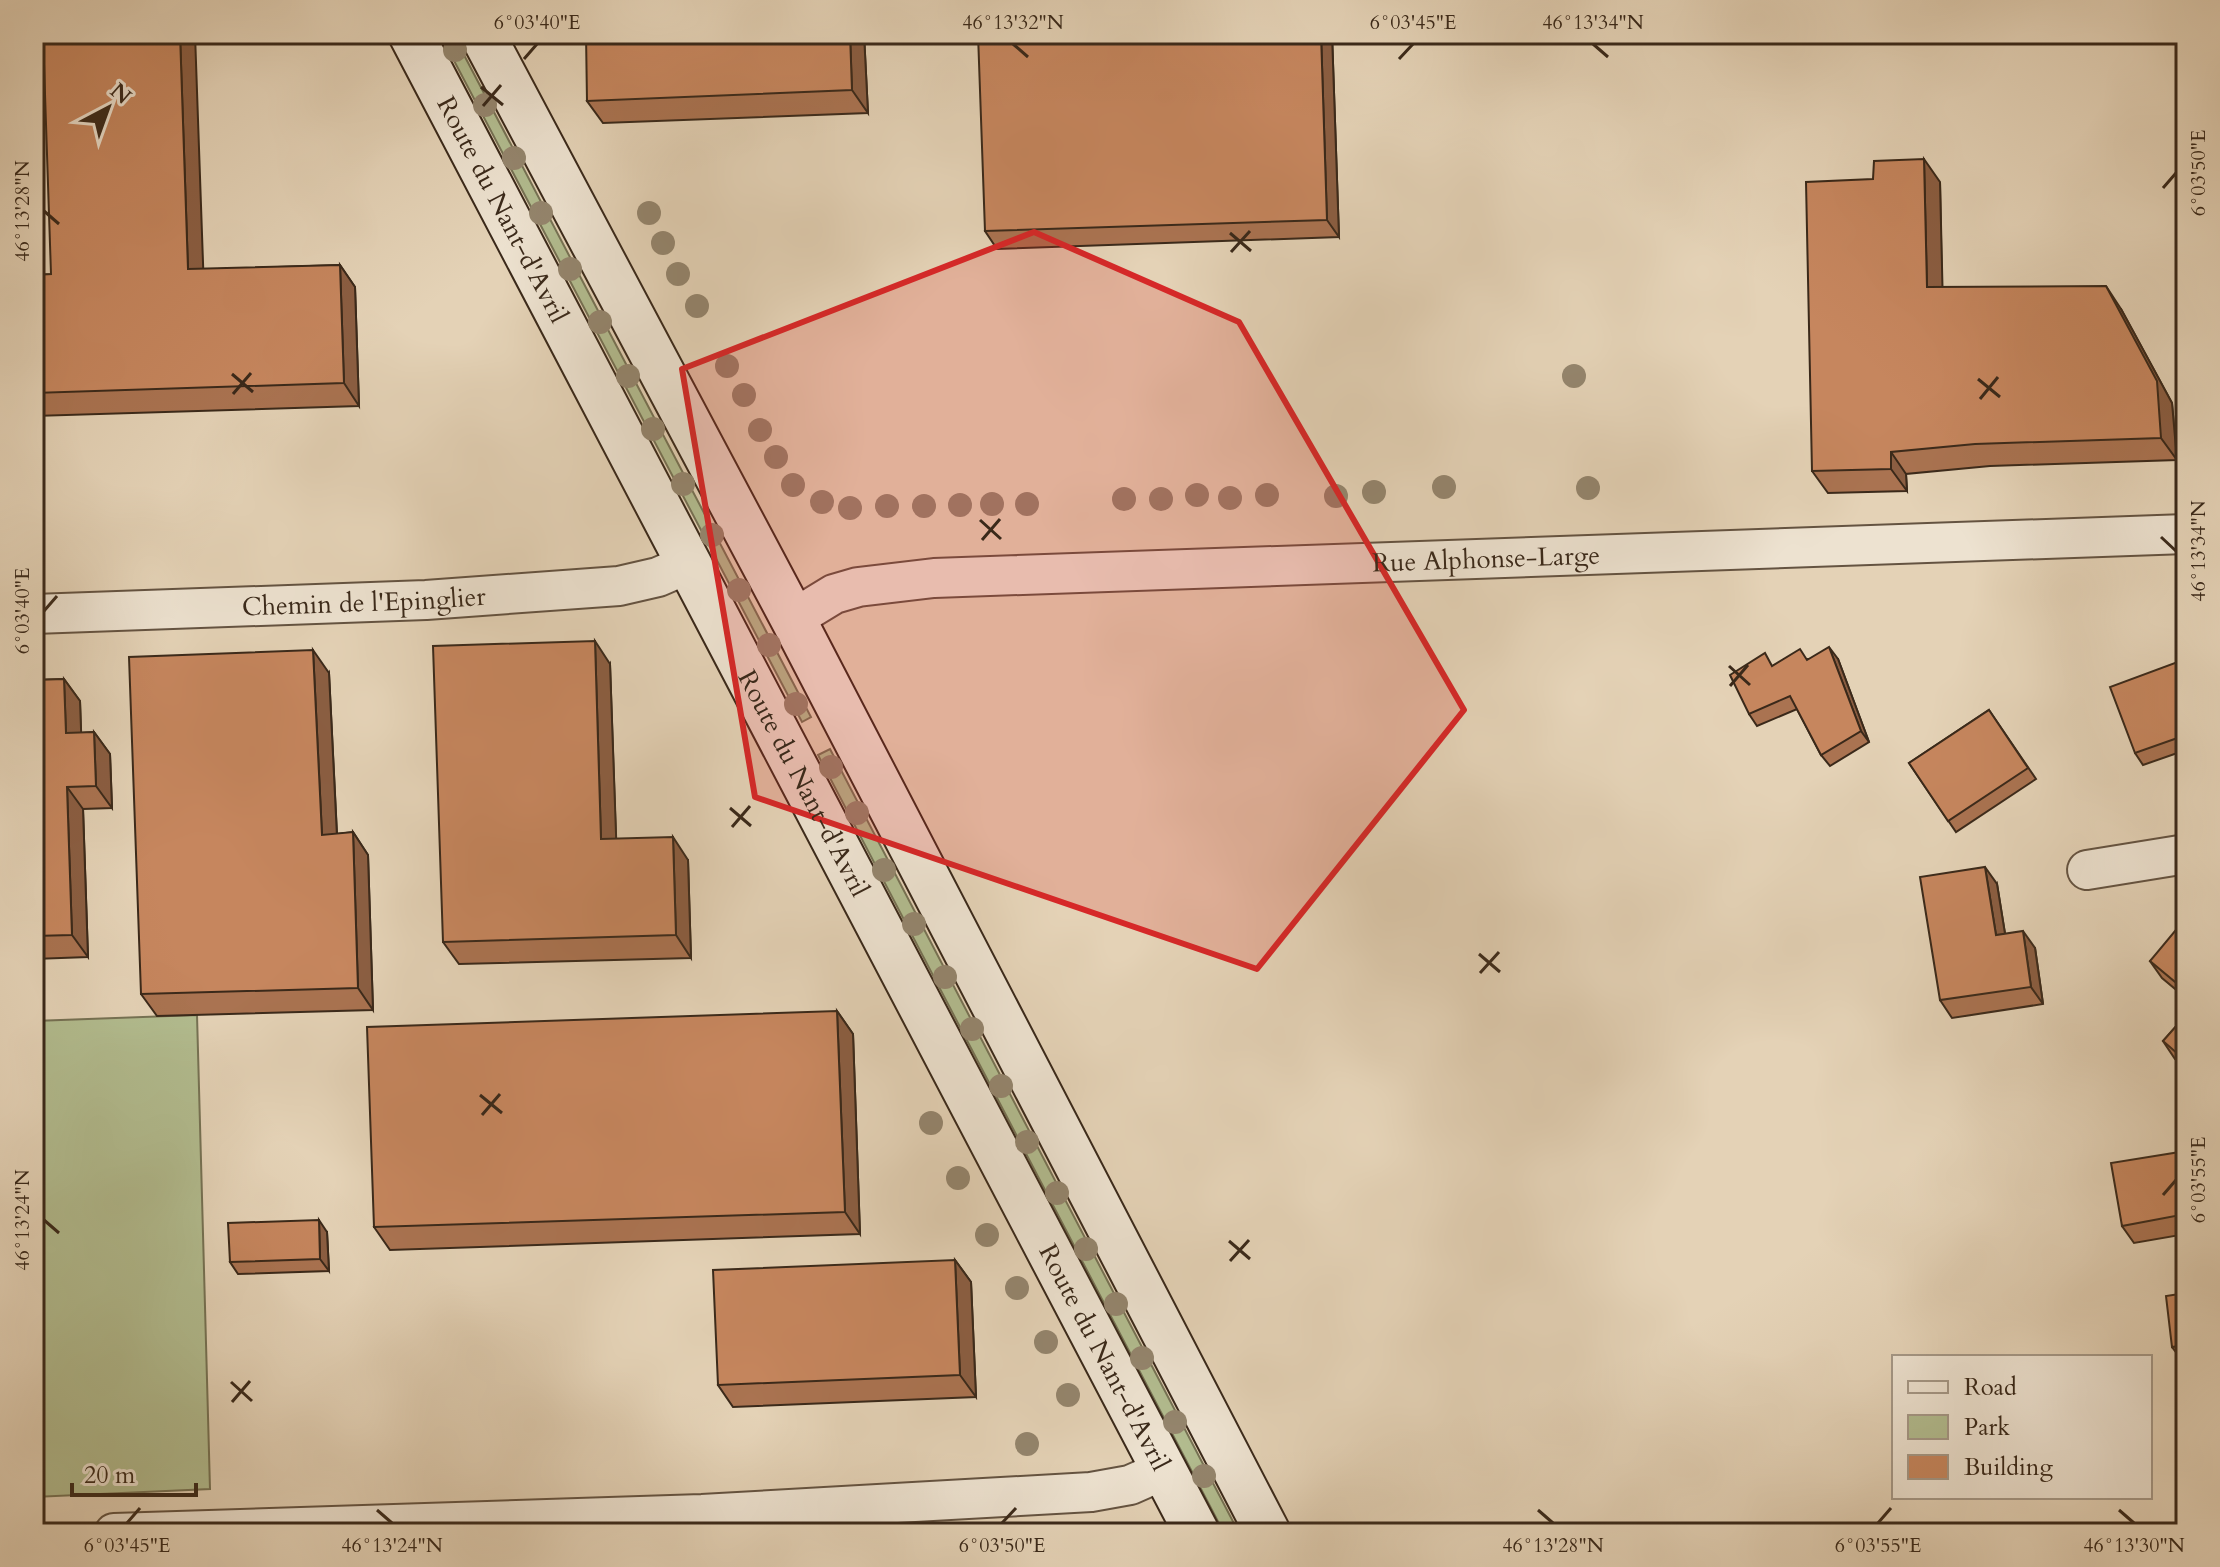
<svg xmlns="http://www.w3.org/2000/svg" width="2220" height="1567" font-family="Cardo,serif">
	<rect width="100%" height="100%" fill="#e4d2b6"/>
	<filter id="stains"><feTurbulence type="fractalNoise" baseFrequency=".0025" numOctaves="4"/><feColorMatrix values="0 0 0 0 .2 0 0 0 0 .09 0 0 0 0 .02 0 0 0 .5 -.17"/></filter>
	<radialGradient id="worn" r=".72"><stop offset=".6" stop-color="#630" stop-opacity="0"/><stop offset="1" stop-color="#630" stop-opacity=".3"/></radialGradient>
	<path fill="#b2bc8f" stroke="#767254" stroke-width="2" d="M440,34h13l358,683 -9,5z
		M830,749l409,784h-15l-406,-778z
		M197,1015l13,474 -176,8v-476z"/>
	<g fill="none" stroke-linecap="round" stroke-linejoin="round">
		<defs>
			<g id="street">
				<path id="s1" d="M34,614l392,-14 193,-14 39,-9 30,-13"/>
				<path id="s2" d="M793,619l41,-25 24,-7 76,-9 1252,-44"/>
				<path d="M2087,870l99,-16"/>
				<path d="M114,1533l588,-19 389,-22 39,-7 34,-15"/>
			</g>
			<g id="secondary">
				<path id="s3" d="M411,34l786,1499"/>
				<path d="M482,34l311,585 475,914"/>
			</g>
		</defs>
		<use href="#street" stroke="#645341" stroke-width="42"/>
		<use href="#secondary" stroke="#3a291a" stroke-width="48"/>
		<use href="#street" stroke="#ede2d0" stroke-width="38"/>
		<use href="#secondary" stroke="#ede2d0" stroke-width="44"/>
	</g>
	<g fill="#94856d">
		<circle cx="455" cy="50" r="12"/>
		<circle cx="485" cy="105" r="12"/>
		<circle cx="514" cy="158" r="12"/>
		<circle cx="541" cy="213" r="12"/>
		<circle cx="649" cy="213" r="12"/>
		<circle cx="663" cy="243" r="12"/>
		<circle cx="570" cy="269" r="12"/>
		<circle cx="678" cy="274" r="12"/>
		<circle cx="697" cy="306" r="12"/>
		<circle cx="600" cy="322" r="12"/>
		<circle cx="727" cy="366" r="12"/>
		<circle cx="628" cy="376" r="12"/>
		<circle cx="1574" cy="376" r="12"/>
		<circle cx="744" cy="395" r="12"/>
		<circle cx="653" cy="429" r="12"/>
		<circle cx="760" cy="430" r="12"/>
		<circle cx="776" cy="457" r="12"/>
		<circle cx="683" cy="484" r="12"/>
		<circle cx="793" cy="485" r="12"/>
		<circle cx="1444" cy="487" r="12"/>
		<circle cx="1588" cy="488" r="12"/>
		<circle cx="1374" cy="492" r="12"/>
		<circle cx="1197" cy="495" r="12"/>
		<circle cx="1267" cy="495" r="12"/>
		<circle cx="1336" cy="496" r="12"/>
		<circle cx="1230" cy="498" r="12"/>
		<circle cx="1124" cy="499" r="12"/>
		<circle cx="1161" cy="499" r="12"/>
		<circle cx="822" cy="502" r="12"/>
		<circle cx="992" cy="504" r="12"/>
		<circle cx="1027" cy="504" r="12"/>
		<circle cx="960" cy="505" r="12"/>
		<circle cx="887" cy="506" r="12"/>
		<circle cx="924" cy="506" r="12"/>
		<circle cx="850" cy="508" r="12"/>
		<circle cx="712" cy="535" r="12"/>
		<circle cx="739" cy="590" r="12"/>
		<circle cx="769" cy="645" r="12"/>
		<circle cx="796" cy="704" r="12"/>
		<circle cx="831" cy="767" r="12"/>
		<circle cx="857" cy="813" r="12"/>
		<circle cx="884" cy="870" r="12"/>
		<circle cx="914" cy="924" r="12"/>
		<circle cx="945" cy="977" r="12"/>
		<circle cx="972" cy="1029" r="12"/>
		<circle cx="1001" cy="1086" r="12"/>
		<circle cx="931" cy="1123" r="12"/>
		<circle cx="1027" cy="1142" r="12"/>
		<circle cx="958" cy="1178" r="12"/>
		<circle cx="1057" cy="1193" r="12"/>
		<circle cx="987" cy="1235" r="12"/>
		<circle cx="1086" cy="1249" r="12"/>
		<circle cx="1017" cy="1288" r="12"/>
		<circle cx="1116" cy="1304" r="12"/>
		<circle cx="1046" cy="1342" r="12"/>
		<circle cx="1142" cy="1358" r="12"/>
		<circle cx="1068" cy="1395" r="12"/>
		<circle cx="1175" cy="1422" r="12"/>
		<circle cx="1027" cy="1444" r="12"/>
		<circle cx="1204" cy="1476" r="12"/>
	</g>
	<path fill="#aa7351" stroke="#3a291a" stroke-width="2" d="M864,34l4,79 -265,10 -16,-22z
		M1332,34l7,203 -342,12 -12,-18z
		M1940,182l2,105 179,22 51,94 5,57 -187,6 -84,8 1,17 -79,2 -16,-22z
		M340,265l15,22 4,119 -325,10v-141z
		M1808,659h30l31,83 -39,24 -9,-11 -24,-46 -40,17 -8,-12 25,-49z
		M610,664l6,175 72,21 3,98 -232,6 -16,-22z
		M2186,665v85l-43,15 -8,-12z
		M329,673l8,161 16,-2 15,23 5,155 -216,6 -16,-22z
		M64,679l16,22 1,32 13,-1 16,22 2,54 -29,1 5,148 -54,2v-279z
		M1989,710l47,69 -80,53 -47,-69z
		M1997,884l8,50 30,14 8,56 -91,14 -12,-18z
		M2186,925v73l-24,-20 -12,-17z
		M837,1011l16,23 7,200 -470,16 -16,-23z
		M2186,1015v53l-11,-9 -12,-18z
		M2186,1151v83l-52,9 -12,-17z
		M327,1232l2,39 -91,3 -8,-12z
		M955,1260l16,22 5,115 -243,10 -15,-22z
		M2186,1293v65l-5,1 -9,-12z"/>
	<path fill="#8b5e42" stroke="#3a291a" stroke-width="2" d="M180,34h15l9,257 -16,-22z
		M850,34h14l4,79 -16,-23z
		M1321,34h11l7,203 -12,-17z
		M1924,159l16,23 3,127 -16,-22z
		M340,265l15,22 4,119 -15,-23z
		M2106,286l15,23 51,94 5,57 -16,-22z
		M1891,452l15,22 1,17 -16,-22z
		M595,641l15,23 7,198 -16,-23z
		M1829,647l9,12 31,83 -8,-11z
		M313,650l16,23 9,184 -16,-22z
		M64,679l16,22 2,55 -16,-23z
		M94,732l16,22 2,54 -16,-22z
		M67,787l16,22 5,148 -16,-22z
		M353,832l15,23 5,155 -15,-22z
		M673,837l15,23 3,98 -15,-23z
		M1985,867l12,17 11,68 -12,-17z
		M2023,931l12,17 8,56 -12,-17z
		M837,1011l16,23 7,200 -15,-22z
		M319,1220l8,12 2,39 -9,-12z
		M955,1260l16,22 5,115 -16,-22z"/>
	<path fill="#c6865e" stroke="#3a291a" stroke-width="2" d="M43,34h137l8,235 152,-4 4,118 -310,10v-118l17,-1z
		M586,34h264l2,56 -265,11z
		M978,34h343l6,186 -342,11z
		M1924,159l3,128 179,-1 51,95 4,57 -186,6 -84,8v17l-79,2 -6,-289 67,-3 1,-18z
		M595,641l6,198 72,-2 3,98 -233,7 -10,-296z
		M1829,647l32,84 -40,24 -31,-59 -41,18 -19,-39 35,-22 7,13 28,-17 7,11z
		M313,650l9,185 31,-3 5,156 -217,6 -12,-337z
		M2183,660l3,9v66l-51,18 -25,-66z
		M64,679l2,54 28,-1 2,54 -29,1 5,148 -38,1v-256z
		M1989,710l39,58 -80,53 -39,-58z
		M1985,867l11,68 27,-4 8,56 -91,13 -20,-123z
		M2180,925h6v66l-36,-30z
		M837,1011l8,201 -471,15 -7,-200z
		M2186,1015v46l-23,-20z
		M2186,1151v63l-64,12 -11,-63z
		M319,1220l1,39 -90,3 -2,-39z
		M955,1260l5,115 -242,10 -5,-115z
		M2186,1293v52l-14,2 -6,-51z"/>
	<path fill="#d62828" fill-opacity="0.2" stroke="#d62828" stroke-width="6" stroke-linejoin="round" d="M1034,232l205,90 225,388 -207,259 -502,-172 -73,-428z"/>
	<path fill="none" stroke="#3a291a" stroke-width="3" d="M1013,44l15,13M1593,44l15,13M524,59l13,-15M1399,59l14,-15M481,87l22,18M483,106l18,-21M2163,188l13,-15M44,211l15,13M1230,233l21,18M1231,252l19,-21M232,374l21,18M1978,379l22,18M233,394l18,-21M1980,399l18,-22M980,520l21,19M2161,537l15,14M982,540l18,-21M44,611l13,-15M1729,666l21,19M1730,686l18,-21M730,808l21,18M732,827l18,-21M1479,954l21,18M1480,973l19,-21M480,1095l22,18M482,1115l18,-21M2163,1195l13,-15M44,1220l15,13M1229,1241l21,18M1230,1261l19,-21M231,1382l21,19M232,1402l18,-21M377,1510l15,13M1538,1510l15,13M2119,1510l15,13M127,1523l13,-15M1002,1523l14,-15M1878,1523l13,-15"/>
	<g text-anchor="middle" stroke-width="8" stroke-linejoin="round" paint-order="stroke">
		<g font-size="26" fill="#3a291a" stroke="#ede2d0">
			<text dy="9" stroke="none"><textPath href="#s3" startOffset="198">Route du Nant-d'Avril</textPath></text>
			<text dy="9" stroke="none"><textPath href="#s2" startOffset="702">Rue Alphonse-Large</textPath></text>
			<text dy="9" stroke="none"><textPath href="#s1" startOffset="330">Chemin de l'Epinglier</textPath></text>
			<text dy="9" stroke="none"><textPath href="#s3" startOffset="846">Route du Nant-d'Avril</textPath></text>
			<text dy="9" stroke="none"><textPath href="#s3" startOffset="1494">Route du Nant-d'Avril</textPath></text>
		</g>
	</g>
	<rect width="2220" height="1567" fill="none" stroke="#e4d2b6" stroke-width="88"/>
	<rect x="1892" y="1355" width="260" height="144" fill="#ede2d0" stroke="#a59887" stroke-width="2"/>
	<rect x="1908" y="1381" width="40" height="12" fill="#ede2d0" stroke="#a59887" stroke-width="2"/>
	<text x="1964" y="1395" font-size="24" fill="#3a291a">Road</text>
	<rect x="1908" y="1415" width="40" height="24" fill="#b2bc8f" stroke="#a59887" stroke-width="2"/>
	<text x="1964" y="1435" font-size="24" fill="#3a291a">Park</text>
	<rect x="1908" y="1455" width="40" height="24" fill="#c6865e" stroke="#a59887" stroke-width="2"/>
	<text x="1964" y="1475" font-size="24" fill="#3a291a">Building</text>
	<g transform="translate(108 108) rotate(41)" stroke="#ede2d0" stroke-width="6" paint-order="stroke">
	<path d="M0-6L14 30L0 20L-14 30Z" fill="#3a291a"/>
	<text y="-12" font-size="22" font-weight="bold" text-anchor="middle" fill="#3a291a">N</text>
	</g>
	<path d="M72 1483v12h124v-12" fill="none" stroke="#3a291a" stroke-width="4"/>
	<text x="84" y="1483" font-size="24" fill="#3a291a" stroke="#ede2d0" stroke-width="6" paint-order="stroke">20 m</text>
	<rect x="44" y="44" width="2132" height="1479" fill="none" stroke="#3a291a" stroke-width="3"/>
	<g font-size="20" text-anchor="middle" fill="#3a291a">
		<text x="537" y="29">6°03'40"E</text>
		<text x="1013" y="29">46°13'32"N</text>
		<text x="1413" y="29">6°03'45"E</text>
		<text x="1593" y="29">46°13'34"N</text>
		<text transform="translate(2198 173) rotate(-90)" y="7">6°03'50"E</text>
		<text transform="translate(22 211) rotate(-90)" y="7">46°13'28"N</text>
		<text transform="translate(2198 551) rotate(-90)" y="7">46°13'34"N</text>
		<text transform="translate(22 611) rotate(-90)" y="7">6°03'40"E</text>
		<text transform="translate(2198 1180) rotate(-90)" y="7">6°03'55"E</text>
		<text transform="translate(22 1220) rotate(-90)" y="7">46°13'24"N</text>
		<text x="127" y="1552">6°03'45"E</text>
		<text x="392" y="1552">46°13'24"N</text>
		<text x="1002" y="1552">6°03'50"E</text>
		<text x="1553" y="1552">46°13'28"N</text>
		<text x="1878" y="1552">6°03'55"E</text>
		<text x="2134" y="1552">46°13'30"N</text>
	</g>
	<rect width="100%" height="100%" filter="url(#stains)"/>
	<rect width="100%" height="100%" fill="url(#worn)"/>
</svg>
